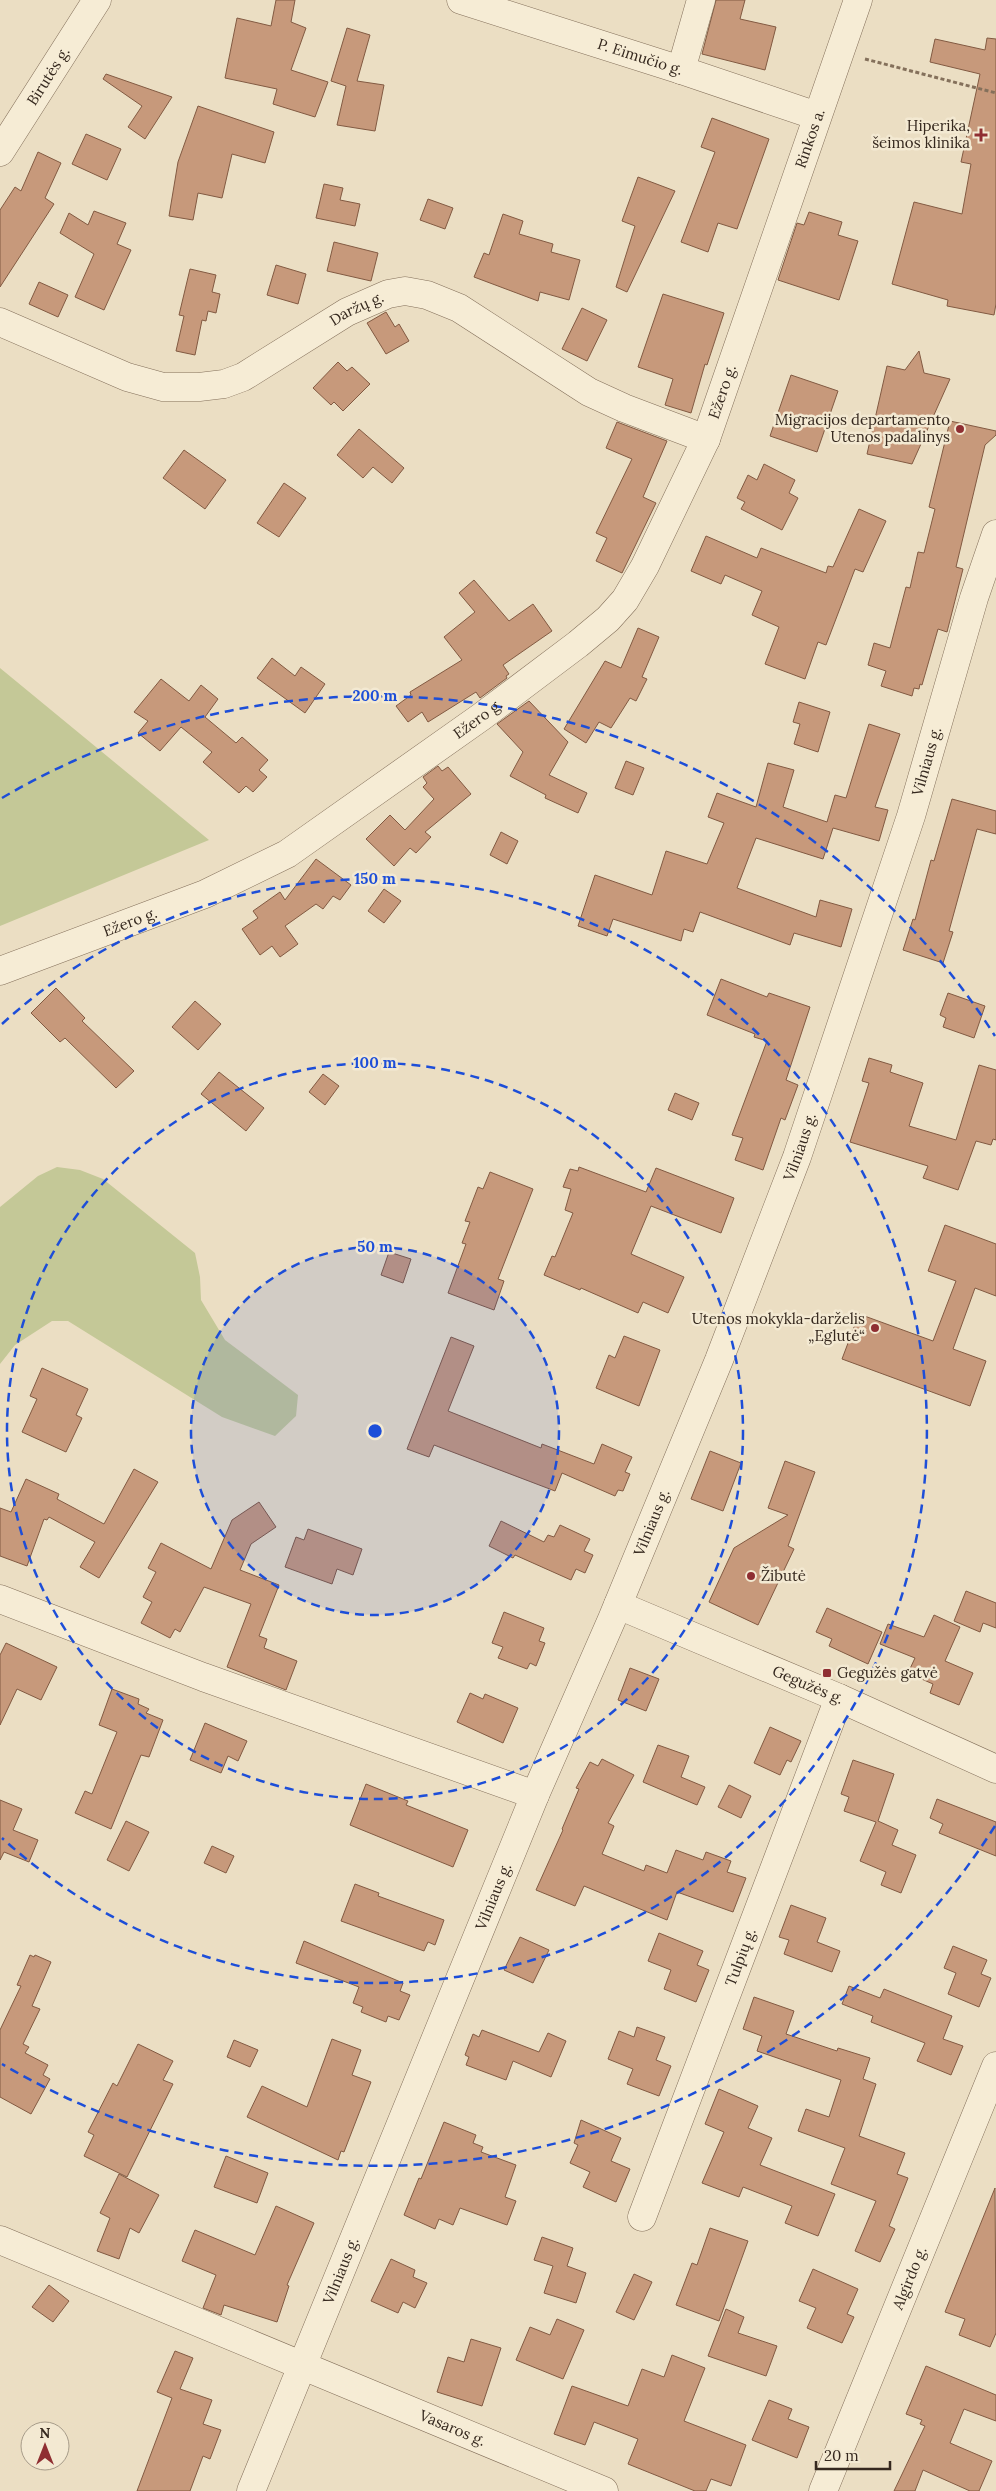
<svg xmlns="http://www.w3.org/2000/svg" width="996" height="2491" font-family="Lora,serif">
	<rect width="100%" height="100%" fill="#ebdec3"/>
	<path fill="#c4c897" d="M0,668l209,172 -209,86z
		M57,1167l23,3 23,9 92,74 5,24 1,23 24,40 73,55 -2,21 -21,20 -53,-19 -154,-96h-16l-37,24 -15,19v-157l38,-31z"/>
	<path fill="#c7997b" stroke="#825a42" d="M276,0h19l-4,22 15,6 -15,42 37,12 -13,35 -42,-13 4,-15 -52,-11 12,-60 34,8z
		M716,0h29l-5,19 36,8 -11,43 -63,-16z
		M347,28l23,7 -13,46 27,4 -9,46 -38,-6 9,-39 -15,-5z
		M987,38l9,1v265l-2,11 -47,-9 1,-6 -56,-16 22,-82 48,12 9,-50 -10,-2 19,-88 -50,-12 5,-23 50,11z
		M106,74l66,23 -27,42 -17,-12 14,-21 -39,-27z
		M198,106l76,26 -9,31 -33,-9 -10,44 -24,-5 -5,27 -24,-4 9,-54z
		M712,118l57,21 -32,90 -19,-6 -10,29 -27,-10 34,-90 -14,-5z
		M86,134l35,15 -14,31 -35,-16z
		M38,152l23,11 -16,35 9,6 -54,83v-77l15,-23 6,4z
		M638,177l37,14 -48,101 -11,-5 19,-61 -13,-5z
		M324,184l19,4 -3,12 20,4 -5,22 -39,-8z
		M428,199l25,9 -8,21 -25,-9z
		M94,211l32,12 -9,21 14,6 -27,60 -29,-13 19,-43 -34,-21 9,-20 19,12z
		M809,212l33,10 -4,13 20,6 -19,59 -61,-20 19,-57 7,2z
		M503,214l20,7 -4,13 34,10 -2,8 29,8 -11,40 -29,-8 -2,9 -64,-24 10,-24 5,2z
		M334,242l44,11 -7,28 -44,-10z
		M276,265l30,9 -8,30 -31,-9z
		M190,269l26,6 -4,17 8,2 -4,19 -8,-2 -2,10 -4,-1 -7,35 -19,-4 8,-35 -5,-1z
		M39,282l29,13 -10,22 -29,-13z
		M663,294l61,19 -17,52 -2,-1 -14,49 -26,-8 8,-26 -35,-12z
		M582,308l25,12 -20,41 -25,-12z
		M386,312l9,15 4,-3 10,17 -23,13 -19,-31z
		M919,351l5,22 26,6 -38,85 -45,-10 20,-88 18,4z
		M338,362l9,9 5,-4 18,17 -27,27 -9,-9 -3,3 -18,-17z
		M791,375l47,16 -21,61 -47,-16z
		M950,421l46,10v4l-11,10 -29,122 7,2 -16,63 -9,-3 -16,56 -2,-1 -1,5 -5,-1 -2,8 -31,-10 5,-15 -18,-6 6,-22 16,5 16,-61 4,1 8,-36 6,1 11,-44 -6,-2z
		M617,422l50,19 -24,56 13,6 -34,70 -26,-12 11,-23 -11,-5 36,-74 -26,-11z
		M359,429l45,39 -12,15 -19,-16 -10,11 -26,-23z
		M184,450l42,30 -21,29 -42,-31z
		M764,464l31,16 -6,13 9,5 -16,32 -41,-21 4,-7 -8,-4 11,-23 9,5z
		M284,483l22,15 -27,39 -22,-14z
		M859,509l27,12 -23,51 -8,-3 -29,76 -8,-3 -13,37 -40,-15 14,-37 -27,-12 10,-24 -37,-16 -4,9 -30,-13 15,-35 51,22 4,-10 65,25 2,-7 5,1z
		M474,580l35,41 24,-17 19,27 -49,34 6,9 -3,2 1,2 -27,20 -4,-6 -48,30 -6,-10 -14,10 -12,-16 15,-11 -1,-3 52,-32 -18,-23 31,-25 -16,-19z
		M638,628l21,9 -17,40 5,2 -11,22 -6,-3 -19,30 -12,-6 -13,21 -22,-14 41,-68 16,7z
		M272,658l23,18 6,-9 24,17 -20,29 -48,-35z
		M161,679l28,22 12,-16 17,14 -13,18 31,26 6,-6 26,23 -9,10 8,7 -14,15 -7,-6 -7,7 -36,-31 9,-10 -31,-25 -21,24 -22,-18 10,-12 -14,-9z
		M529,701l39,41 -19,33 38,18 -9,20 -33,-15 1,-3 -36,-19 13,-24 -26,-28z
		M799,702l31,10 -12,40 -24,-8 6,-20 -7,-2z
		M869,724l31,10 -25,73 13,3 -9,31 -46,-13 -10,31 -67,-21 -19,50 79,29 4,-17 32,9 -11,38 -47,-14 -4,12 -90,-33 -7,20 -9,-3 -3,12 -68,-22 -6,17 -29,-10 17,-51 57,20 14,-44 41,13 17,-41 -16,-6 9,-24 39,14 12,-44 26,7 -11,37 44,15 8,-27 11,3z
		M626,761l18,7 -11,27 -18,-7z
		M438,766l4,5 6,-4 23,27 -46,38 6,5 -15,16 -6,-5 -16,18 -28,-27 24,-24 15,15 29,-31 -11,-12 4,-4 -4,-6z
		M952,799l44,12v23l-19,-5 -28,102 4,1 -10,31 -40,-13 10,-31 2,1 16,-60 3,1z
		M501,832l17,9 -11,23 -17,-9z
		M316,859l35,26 -11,15 -7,-4 -10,13 -7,-5 -31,22 13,18 -18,13 -8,-11 -12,9 -18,-26 16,-11 -5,-7 27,-19 5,8z
		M384,889l17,12 -17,22 -16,-12z
		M721,979l46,18 2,-4 41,14 -24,73 12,5 -13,35 -4,-2 -18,52 -28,-10 8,-22 -11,-3 35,-94 -13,-4 1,-3 -48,-19z
		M56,988l29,30 -3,3 52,50 -18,17 -51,-50 -5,4 -29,-29z
		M948,993l37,13 -11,32 -31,-11 3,-9 -6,-3z
		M195,1001l26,23 -23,26 -26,-23z
		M869,1058l23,7 -2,7 33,11 -14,43 47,14 23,-75 17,5v70l-3,-1 -2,6 -15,-4 -18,49 -35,-12 5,-12 -78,-24 19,-59 -7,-2z
		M219,1072l45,36 -18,23 -45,-37z
		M323,1074l16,12 -14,19 -16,-13z
		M675,1093l24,10 -7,17 -24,-10z
		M579,1167l67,25 10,-24 78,30 -13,35 -70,-27 -20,48 53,23 -16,36 -25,-11 -5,11 -57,-25 -1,2 -36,-15 8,-19 3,1 18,-44 -8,-3 6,-21 -8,-2 7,-18 8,2z
		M490,1172l43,17 -35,90 6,2 -10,29 -46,-17 18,-49 -4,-1 8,-21 -5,-1 13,-34 5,2z
		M945,1225l51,19v52l-21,-8 -22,61 33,12 -16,45 -128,-47 17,-45 74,27 23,-60 -28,-10z
		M389,1252l22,7 -8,24 -22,-8z
		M624,1336l36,14 -21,56 -43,-18 13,-33 6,3z
		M451,1337l23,9 -26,65 93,37 1,-4 52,20 8,-20 30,13 -7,15 5,2 -7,17 -5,-1 -3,6 -53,-23 -7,18 -121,-46 -5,12 -22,-8z
		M42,1368l46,21 -12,26 6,3 -16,34 -44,-20 15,-33 -7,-3z
		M710,1451l31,12 -18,48 -32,-12z
		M785,1461l30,11 -27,74 6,3 -36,76 -49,-23 25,-54 54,-33 -20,-7z
		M134,1469l24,13 -59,96 -19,-11 15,-25 -46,-25 -2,3 -3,-1 -17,47 -27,-10v-48l11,4 15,-33 33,15 -2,5 47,25z
		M259,1502l17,25 -25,17 -11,26 39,15 -20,51 8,3 -3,9 33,13 -11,29 -59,-23 24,-63 -47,-17 -24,45 -5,-3 -5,9 -29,-15 11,-21 -9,-5 13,-25 -8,-4 13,-25 50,26 21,-49z
		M501,1521l43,21 4,-7 6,2 6,-12 30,14 -6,12 9,4 -8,18 -9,-4 -5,11 -56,-25 -2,3 -24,-12z
		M308,1529l54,20 -9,26 -16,-6 -5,15 -47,-17 11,-30 8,3z
		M966,1591l30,12v25l-13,-5 -3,9 -26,-11z
		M827,1608l55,24 -14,32 -39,-18 3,-7 -16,-7z
		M504,1612l40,16 -5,13 6,2 -9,23 -6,-3 -3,6 -29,-11 5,-11 -11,-4z
		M934,1615l26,12 -15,34 28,12 -14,32 -29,-12 3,-9 -25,-11 7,-15 -35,-14 8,-20 36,13z
		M6,1643l51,24 -16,33 -24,-11 -17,36v-70z
		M630,1668l29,11 -13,32 -28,-11z
		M112,1689l27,10 -1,5 11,5 -3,4 17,7 -14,37 -8,-2 -30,74 -36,-16 10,-22 7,3 25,-62 -18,-7z
		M470,1693l13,6 2,-5 33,14 -15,35 -46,-21z
		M205,1723l42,18 -9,20 -10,-5 -7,17 -31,-13z
		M770,1727l31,14 -10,21 -4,-2 -7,15 -26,-12z
		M658,1745l31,11 -8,21 24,10 -8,18 -54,-23z
		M602,1759l32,16 -26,48 6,3 -12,28 42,17 2,-6 21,8 9,-23 27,10 3,-8 25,9 -4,11 19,6 -13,34 -56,-20 -10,28 -83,-34 -9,20 -39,-16 27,-60 -1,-1 17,-40 -3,-1 14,-26 8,4z
		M853,1760l41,14 -16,47 20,9 -6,15 24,10 -15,38 -20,-8 5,-13 -26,-11 16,-39 -32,-11 5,-14 -8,-3z
		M366,1784l42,17 -2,4 62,25 -15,37 -103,-42z
		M729,1785l22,11 -10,22 -23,-11z
		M937,1799l59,23v34l-57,-23 4,-9 -13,-6z
		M0,1800l22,9 -9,21 25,10 -9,22 -25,-10 -4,8z
		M126,1821l23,11 -20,39 -22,-11z
		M212,1846l22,10 -8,17 -22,-10z
		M355,1884l24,9 -1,3 66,24 -9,25 -7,-3 -4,9 -83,-30z
		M791,1905l35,13 -9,24 23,9 -8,21 -48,-18 5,-14 -10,-3z
		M659,1933l44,18 -6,14 12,5 -13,32 -32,-13 7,-19 -23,-9z
		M520,1937l29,13 -16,33 -29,-13z
		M304,1941l99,42 -3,8 10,4 -11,25 -11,-4 -2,6 -25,-10 2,-5 -10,-4 6,-16 -63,-24z
		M953,1946l34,14 -6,14 10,4 -12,29 -31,-13 8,-21 -12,-5z
		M30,1955l4,2 1,-2 16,7 -19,44 8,3 -17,35 6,3 -4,6 23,12 -5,10 7,4 -19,35 -31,-17v-67l21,-44 -4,-1z
		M849,1986l31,12 4,-9 68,27 -9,23 20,7 -12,29 -34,-14 8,-18 -54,-21 2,-6 -31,-12z
		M754,1997l40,14 -8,23 51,17 1,-3 32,10 -7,21 13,5 -17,52 46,17 -8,21 11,4 -19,48 6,3 -15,33 -25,-11 21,-50 -45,-17 14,-36 -47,-17 8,-22 23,8 12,-37 -84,-29 5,-15 -19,-7z
		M637,2027l28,10 -9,23 15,6 -12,30 -32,-12 6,-15 -25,-10 11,-28 15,6z
		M482,2030l57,22 9,-19 18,8 -15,36 -38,-16 -7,19 -40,-15 3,-8 -4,-2 8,-21 6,3z
		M332,2039l29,11 -9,25 19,7 -27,70 -3,-1 -3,9 -91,-43 15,-31 45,21z
		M234,2040l24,10 -8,17 -23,-10z
		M138,2044l35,17 -10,19 10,4 -46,93 -43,-21 10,-21 -6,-3 25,-49 4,3z
		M719,2089l39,17 -10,22 24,10 -12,27 75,29 -17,42 -33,-13 7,-17 -49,-19 -4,10 -37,-14 22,-51 -19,-8z
		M581,2120l40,18 -10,23 19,8 -14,33 -33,-15 7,-15 -20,-9 8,-18 -4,-2z
		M444,2122l32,13 -3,8 10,4 -2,5 35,13 -11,32 11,4 -9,24 -47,-17 -7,17 -14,-6 -4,10 -31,-14 15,-37 2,1z
		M226,2156l42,17 -11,30 -43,-16z
		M119,2174l40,21 -20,38 -9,-5 -11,31 -22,-8 13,-33 -10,-5z
		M995,2188l1,145 -6,14 -31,-12 6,-16 -20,-7z
		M276,2206l38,17 -27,62 2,1 -12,36 -53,-17 -3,10 -18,-7 13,-33 -34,-14 13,-31 60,25z
		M710,2228l38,13 -29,80 -43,-16 16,-42 5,2z
		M542,2237l31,11 -6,18 19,7 -10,30 -32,-10 9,-27 -19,-6z
		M391,2259l24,11 -2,7 14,6 -12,25 -12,-6 -5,11 -27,-12z
		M813,2269l45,20 -11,25 7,3 -12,26 -35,-15 9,-20 -17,-7z
		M634,2274l18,8 -18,38 -18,-8z
		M49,2285l20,16 -16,21 -21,-15z
		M726,2309l18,8 -6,16 39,13 -11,30 -58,-20z
		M557,2319l27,11 -21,49 -47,-19 14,-33 20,8z
		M471,2339l30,9 -19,58 -45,-14 11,-35 16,5z
		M175,2351l18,7 -13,31 32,11 -9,24 18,6 -11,29 -7,-3 -13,35h-53l35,-93 -15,-6z
		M672,2355l33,13 -21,53 62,24 -15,41 -20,-7 -5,12h-11l-67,-27 10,-25 -44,-17 -9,23 -31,-11 18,-48 56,20 14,-37 22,8z
		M926,2366l70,29v26l-32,-12 -14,34 42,18 -13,30h-9l-47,-21 -8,21h-21l31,-65 -5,-2 2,-4 -16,-6z
		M769,2400l23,9 -4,10 21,8 -12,31 -45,-18z"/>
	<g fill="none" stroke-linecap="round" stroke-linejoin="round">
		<defs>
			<g id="street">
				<path id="s1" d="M461,0l220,70 136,46"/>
				<path d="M681,70l20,-70"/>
				<path id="s2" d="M0,152l97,-152"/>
				<path id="s3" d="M0,322l127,55 36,10h36l25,-3 19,-7 104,-65 41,-18 17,-3 22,4 32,13 130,84 35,16 82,31"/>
				<path id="s4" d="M0,971l205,-77 82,-40 194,-137 97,-73 30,-25 17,-19 20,-34 61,-127 152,-439"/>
				<path d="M0,1599l203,78 332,118"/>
				<path id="s5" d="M618,1605l221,93 157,71"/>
				<path id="s6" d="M642,2217l197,-519"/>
				<path id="s7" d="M0,2240l604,251"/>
				<path id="s8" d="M251,2491l284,-696 77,-176 107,-259 78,-203 114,-341 63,-218 22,-64"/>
				<path id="s9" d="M823,2491l173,-425"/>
			</g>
		</defs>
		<use href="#street" stroke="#84705b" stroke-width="29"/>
		<path stroke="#84705b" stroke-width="3" stroke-dasharray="4 2.5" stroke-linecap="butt" d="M865,59l131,34"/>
		<use href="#street" stroke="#f6ecd5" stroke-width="28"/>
	</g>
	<circle cx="375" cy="1431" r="184" fill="#1d4ed8" fill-opacity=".12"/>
	<g fill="none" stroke="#1d4ed8" stroke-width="2.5" stroke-dasharray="9 6">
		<circle cx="375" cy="1431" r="184"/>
		<circle cx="375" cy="1431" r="368"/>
		<path d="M2 1024A552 552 0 1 1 2 1838"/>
		<path d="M995 1826A735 735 0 0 1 2 2064M2 798A735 735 0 0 1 995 1036"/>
	</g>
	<g fill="#8f2e32" stroke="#f3e9d2" stroke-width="2">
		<path d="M978.5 127.5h5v5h5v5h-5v5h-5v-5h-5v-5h5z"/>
		<circle cx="960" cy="429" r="5"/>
		<circle cx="875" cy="1328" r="5"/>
		<circle cx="751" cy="1576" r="5"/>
		<rect x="822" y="1668" width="10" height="10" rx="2.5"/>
	</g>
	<g text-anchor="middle" stroke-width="5" stroke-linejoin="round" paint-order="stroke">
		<g font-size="15" fill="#35281e" stroke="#f3e9d2">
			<text dy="5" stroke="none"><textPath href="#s1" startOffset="188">P. Eimučio g.</textPath></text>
			<text dy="5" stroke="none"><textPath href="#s2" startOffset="90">Birutės g.</textPath></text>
			<text dy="5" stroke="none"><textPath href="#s4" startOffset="1232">Rinkos a.</textPath></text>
			<text dy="5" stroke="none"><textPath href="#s3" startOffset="390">Daržų g.</textPath></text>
			<text dy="5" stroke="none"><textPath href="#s4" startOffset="964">Ežero g.</textPath></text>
			<text dy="5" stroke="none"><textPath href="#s4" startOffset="544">Ežero g.</textPath></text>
			<text dy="5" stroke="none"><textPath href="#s8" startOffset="1858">Vilniaus g.</textPath></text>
			<text dy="5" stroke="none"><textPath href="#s4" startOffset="139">Ežero g.</textPath></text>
			<text dy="5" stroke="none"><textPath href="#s8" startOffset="1452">Vilniaus g.</textPath></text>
			<text dy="5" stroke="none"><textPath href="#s8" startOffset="1048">Vilniaus g.</textPath></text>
			<text dy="5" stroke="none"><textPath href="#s5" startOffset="206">Gegužės g.</textPath></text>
			<text dy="5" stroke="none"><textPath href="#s8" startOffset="642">Vilniaus g.</textPath></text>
			<text dy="5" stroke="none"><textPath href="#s6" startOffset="278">Tulpių g.</textPath></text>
			<text dy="5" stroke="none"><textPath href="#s8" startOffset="238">Vilniaus g.</textPath></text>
			<text dy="5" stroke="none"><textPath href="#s9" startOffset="230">Algirdo g.</textPath></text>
			<text dy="5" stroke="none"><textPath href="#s7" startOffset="490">Vasaros g.</textPath></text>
		</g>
		<g font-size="15" fill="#35281e" stroke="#f3e9d2" text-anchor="end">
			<text x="970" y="131">Hiperika,<tspan x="970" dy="17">šeimos klinika</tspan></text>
			<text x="950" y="425">Migracijos departamento<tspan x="950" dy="17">Utenos padalinys</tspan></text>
			<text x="865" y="1324">Utenos mokykla-darželis<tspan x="865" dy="17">„Eglutė“</tspan></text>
			<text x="761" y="1581" text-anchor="start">Žibutė</text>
			<text x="837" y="1678" text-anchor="start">Gegužės gatvė</text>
		</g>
	</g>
	<circle cx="375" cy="1431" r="8" fill="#1d4ed8" stroke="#f3e9d2" stroke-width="2.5"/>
	<g font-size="15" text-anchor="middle" font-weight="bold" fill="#1d4ed8" stroke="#f3e9d2" stroke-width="5" stroke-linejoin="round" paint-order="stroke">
		<text x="375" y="701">200 m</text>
		<text x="375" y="884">150 m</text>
		<text x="375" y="1068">100 m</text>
		<text x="375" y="1252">50 m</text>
	</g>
	<g transform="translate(45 2446)"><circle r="24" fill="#f3e9d2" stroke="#a79c8a"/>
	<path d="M0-4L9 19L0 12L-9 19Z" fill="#8f2e32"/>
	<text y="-8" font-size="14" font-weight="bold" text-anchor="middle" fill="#35281e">N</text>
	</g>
	<path d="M816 2461v8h74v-8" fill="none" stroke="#35281e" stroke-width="2.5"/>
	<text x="824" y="2461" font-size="15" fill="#35281e" stroke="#f3e9d2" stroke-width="4" paint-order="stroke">20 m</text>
</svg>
